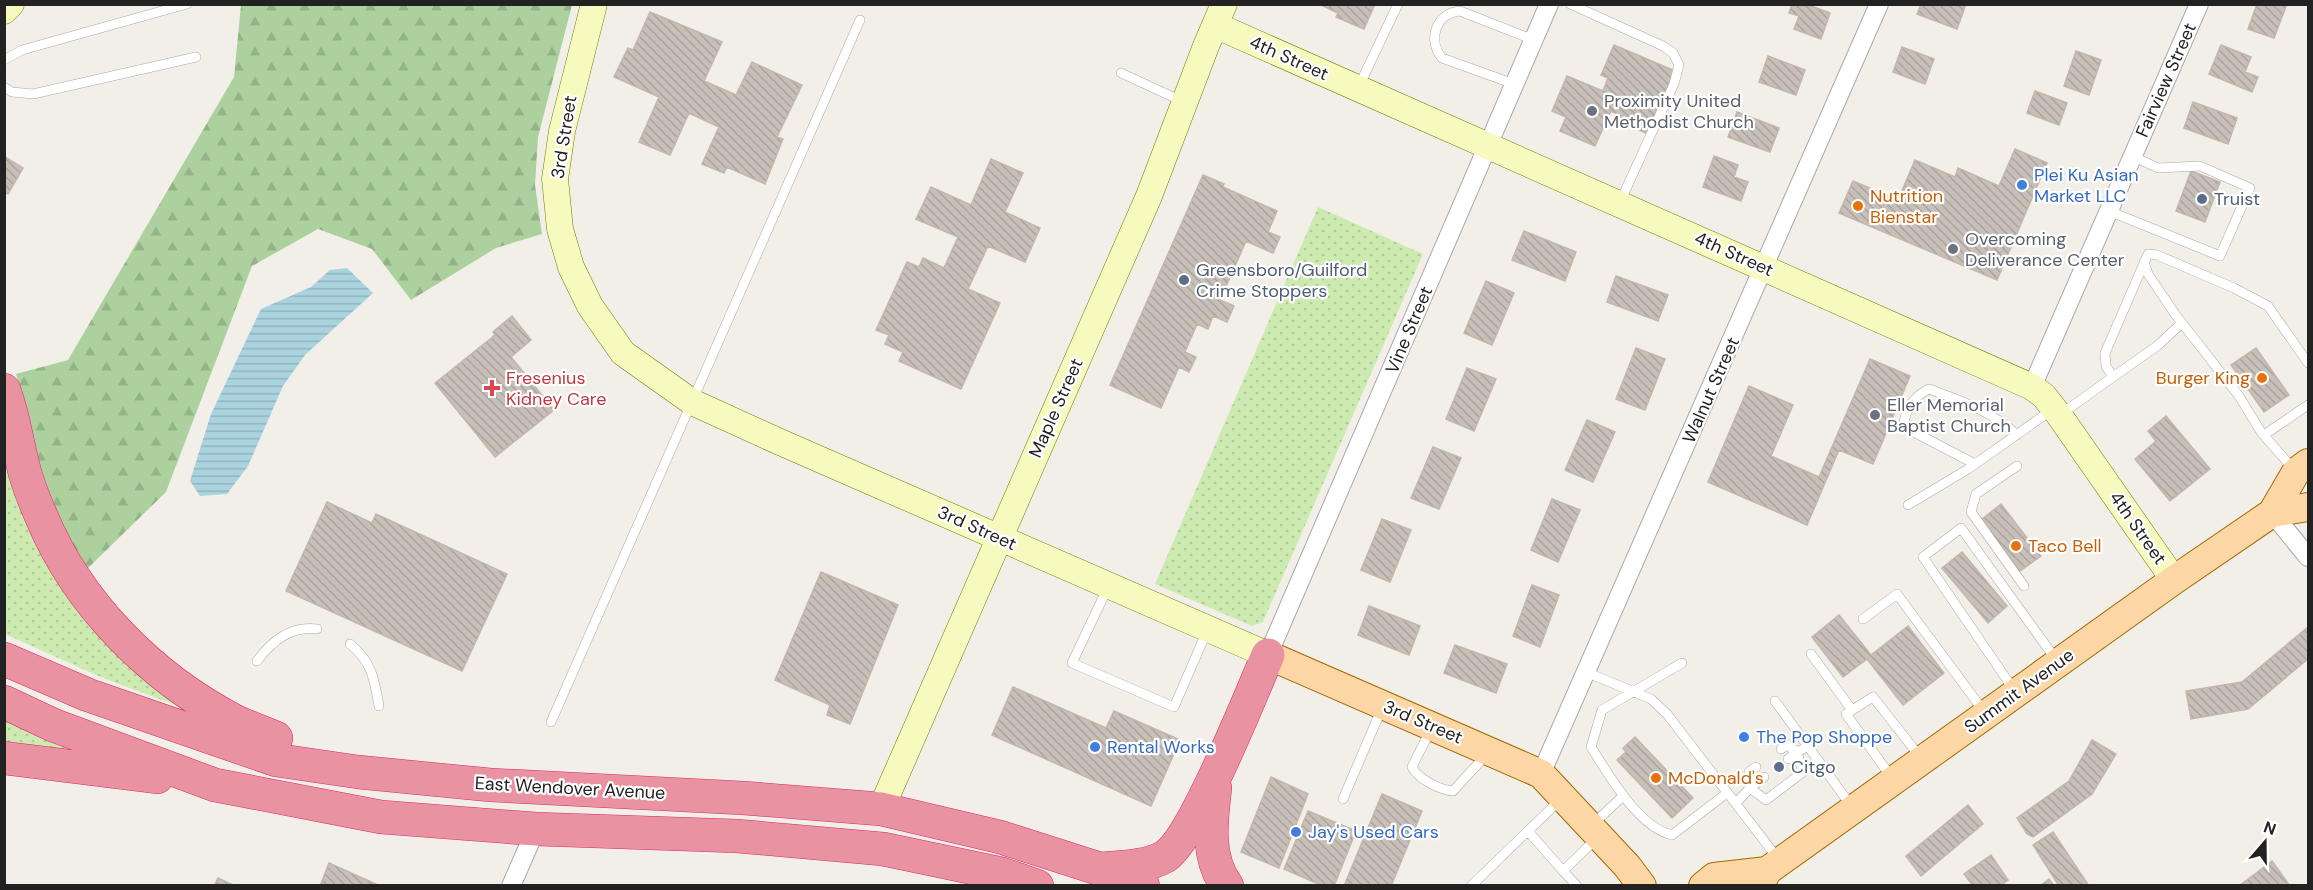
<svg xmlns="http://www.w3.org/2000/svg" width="2313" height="890" font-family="'DM Sans',sans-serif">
	<defs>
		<pattern id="grass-dots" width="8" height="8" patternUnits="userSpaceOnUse" patternTransform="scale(1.5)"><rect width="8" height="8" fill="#cdebb0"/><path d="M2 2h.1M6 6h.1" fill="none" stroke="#b0c997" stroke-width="1.8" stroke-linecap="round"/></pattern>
		<pattern id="forest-firs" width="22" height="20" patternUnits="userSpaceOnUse" patternTransform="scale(1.5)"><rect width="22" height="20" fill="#add19e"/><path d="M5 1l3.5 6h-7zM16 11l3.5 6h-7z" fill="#95b388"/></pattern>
		<pattern id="water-rules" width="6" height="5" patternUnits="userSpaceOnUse" patternTransform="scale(1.5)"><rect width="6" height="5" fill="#aad3df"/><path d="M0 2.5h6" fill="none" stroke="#92b5bf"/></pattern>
		<pattern id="building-back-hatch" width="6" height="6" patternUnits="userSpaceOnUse" patternTransform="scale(1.5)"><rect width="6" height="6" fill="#c7bfb8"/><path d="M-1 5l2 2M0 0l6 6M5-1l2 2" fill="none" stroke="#aba49e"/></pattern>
	</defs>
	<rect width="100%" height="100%" fill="#f2efe9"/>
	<path fill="url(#grass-dots)" d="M1318,207l105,47 -160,368 -11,4 -97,-42z
		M4,458l16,34 182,223 -99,-37 -98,-44z
		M5,715l105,45 -105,-14z"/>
	<path fill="url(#forest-firs)" d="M241,5h331l-34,132 -3,48 7,49 -46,14 -85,52 -39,-51 -54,-20 -66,37 -86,226 -79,77 -24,-34 -33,-88 -5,-45 -9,-28 52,-14 166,-283z"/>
	<path fill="url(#water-rules)" d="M347,268l26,25 -68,62 -22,31 -35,80 -21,28 -27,2 -10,-15 21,-67 50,-105 50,-22 19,-17z"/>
	<path fill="url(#building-back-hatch)" stroke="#c4b6ab" stroke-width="1.5" d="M1319,4h56l-11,25 -28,-12 2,-4z
		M1792,4h14l24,9 -9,26 -27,-10 5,-13 -10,-3z
		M1921,4h45l-9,25 -40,-15z
		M2257,4h30l-13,34 -26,-9z
		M650,12l72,30 -18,39 32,14 16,-33 50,23 -25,52 6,2 -18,45 -38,-17 -3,6 -22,-9 17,-37 -30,-14 -19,42 -31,-13 20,-45 -45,-20 14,-29 5,2z
		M1614,45l61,26 -27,63 -29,-13 2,-5 -10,-5 -16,35 -35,-15 6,-14 -14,-6 15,-35 36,15 5,-13 -7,-3z
		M2221,45l30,12 -6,15 13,5 -6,15 -43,-18z
		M1902,47l32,12 -9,25 -32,-12z
		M2076,51l25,9 -12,35 -25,-9z
		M1768,56l37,14 -9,25 -37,-13z
		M2035,91l32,12 -8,22 -32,-12z
		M2193,102l44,16 -9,26 -44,-16z
		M1737,112l42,16 -9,24 -42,-15z
		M2015,149l32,14 -50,117 -158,-67 14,-32 45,19 17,-40 40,17 3,-9 41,18z
		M4,154l1,3 18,11 -15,26 -4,-2z
		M1714,156l24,9 -4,12 14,5 -7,19 -38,-14z
		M991,159l32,14 -18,39 35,16 -15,34 -37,-16 -20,43 32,14 -39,86 -62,-28 4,-9 -18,-8 4,-9 -13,-5 31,-68 12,5 4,-9 21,10 14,-31 -42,-18 15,-32 40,18z
		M2191,171l29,11 -15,40 -29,-11z
		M1203,175l21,9 -1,3 54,24 -9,21 12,5 -7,16 -27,-12 -26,59 14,6 -7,16 -14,-6 -5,13 -11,-5 -12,28 11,5 -7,15 -10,-5 -18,41 -51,-23z
		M1524,231l52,21 -11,29 -53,-21z
		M1616,276l52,19 -10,26 -51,-19z
		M1486,281l28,12 -22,52 -28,-12z
		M512,316l19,24 -20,17 43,53 -59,47 -60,-74 60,-48 -2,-3z
		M1636,348l29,11 -20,51 -29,-11z
		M2256,348l33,47 -25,17 -33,-47z
		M1870,359l40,17 -37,88 -34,-14 -32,75 -99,-43 41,-96 44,19 -22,51 48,21z
		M1467,368l29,11 -22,52 -28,-12z
		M2166,416l44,53 -40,32 -35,-42 21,-18 -8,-10z
		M1587,420l28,12 -22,50 -28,-12z
		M1433,447l28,11 -22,51 -28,-11z
		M1552,499l28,11 -22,52 -27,-12z
		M327,502l45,21 4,-9 131,60 -45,97 -176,-80z
		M2001,504l40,52 -21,15 -39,-51z
		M1382,519l29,11 -21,52 -29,-12z
		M1962,552l45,54 -19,17 -46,-55z
		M821,572l77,33 -48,119 -23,-9 3,-10 -55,-25z
		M1532,585l27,10 -19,52 -27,-11z
		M1369,606l51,20 -11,29 -51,-20z
		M1839,615l32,40 37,-29 36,47 -41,32 -36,-46 -24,18 -31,-40z
		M2308,627v32l-60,50 -57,10 -5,-28 56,-9z
		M1455,645l52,19 -11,29 -52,-20z
		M1013,687l93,41 8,-17 66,29 -29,66 -159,-71z
		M1635,737l58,61 -21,20 -55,-58 9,-8 -3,-4z
		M2092,740l24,14 -24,40 -59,43 -6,-3 -10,-16 52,-37z
		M1271,777l37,17 -29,74 -38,-16z
		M1382,794l40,17 -31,75h-47z
		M1968,805l15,19 -62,52 -15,-20z
		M1308,811l48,20 -22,55h-11l-39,-17z
		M2053,832l36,54h-30l-26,-41z
		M1991,855l17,25 -8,6h-27l-9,-12z
		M2272,861l18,25h-51z
		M329,863l51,23h-60z
		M218,878l17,8h-21z
		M2049,879l5,7h-14z"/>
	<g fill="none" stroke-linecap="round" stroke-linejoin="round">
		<defs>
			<path id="lane" d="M1570,4l93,42 10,7 6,12 -5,19 -54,118
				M4,60l18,-10 165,-46
				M1121,73l63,29
				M1514,84l-72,-26c-15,-18 -6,-45 18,-47l74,29
				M1359,86l39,-82
				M4,87l8,5 21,2 163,-37
				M2109,211l111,45 30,-68 -50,-22 -42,2 -26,-12
				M2144,262l4,12 27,40 64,82 22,36 34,39
				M2182,323l-25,23 -44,31 -7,-11 -1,-13 43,-99 9,1 77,33 34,18 40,57
				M2061,414l52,-37
				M2264,435l44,-30
				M1975,464l-71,-37c0,-17 10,-31 25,-38 32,12 63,22 88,46
				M2017,466l-41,28 -5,18 53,74
				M1908,505l60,-36 85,-60
				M1108,587l-36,76 102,44 33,-76
				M1863,619l34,-25 88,119
				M350,644c22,18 24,34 29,62
				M1811,654l41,56
				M257,661c15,-20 33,-35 60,-32
				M1682,663l-80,47 -11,37c18,28 47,80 81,88l55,-42
				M1586,672l65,27 16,15 112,146
				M2014,690l-91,-133 38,-29 96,133
				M1775,701l77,106
				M551,722l309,-702
				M1431,729l-19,38c6,12 28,23 41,24l34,-37
				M1781,749l6,-4 10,7 6,-3
				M1764,777l-14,11 16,12 37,-28 -6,-20 -9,7
				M1892,778l-46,-64 27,-17 48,61
				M1343,799l39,-91
				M1736,803l14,-15 -1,-16 7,-5
				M1592,825l31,-29
				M1528,831l35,40
				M1471,886l90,-87
				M1577,886l-14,-15 34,-33"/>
			<path id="street" d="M2032,387l167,-383
				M2272,513l36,44
				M1268,655l281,-651
				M1541,774l338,-770
				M511,886l25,-57"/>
			<path id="secondary" d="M594,4l-32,127 -7,48 5,50 11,38 19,39 33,47 69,49 88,40 488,213
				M4,11l7,-7
				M1215,25l817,362 12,9 15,19 115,165
				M881,809l268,-613 57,-150 18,-42"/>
			<path id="primary" d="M2272,513l24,-41 12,-9
				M1268,655l273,119 86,92 15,20
				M1703,886l11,-9 53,-6
				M1760,886l7,-15 407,-291 98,-67 36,-6"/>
			<path id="highway" d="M4,390c9,24 12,47 18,71 4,19 12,39 20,57 36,86 109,159 191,202 14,7 29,12 43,18
				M4,659l84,36 188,65 82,12 133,13 252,13 138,11 119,28 100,32 43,17
				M4,702l49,23 162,60 166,32 155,12 201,7 146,13 119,25 35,12
				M4,758l153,19
				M1215,788c-4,34 -9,69 12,98
				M1102,869c19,-2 44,-2 62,-12 29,-16 88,-165 104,-202"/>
		</defs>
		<use href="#lane" stroke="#a9a9a9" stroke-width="10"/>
		<use href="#street" stroke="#a9a9a9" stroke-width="20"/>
		<use href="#secondary" stroke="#707d05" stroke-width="27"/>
		<use href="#primary" stroke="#a06b00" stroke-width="30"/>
		<use href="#highway" stroke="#dc2a67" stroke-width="34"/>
		<use href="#lane" stroke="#fff" stroke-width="9"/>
		<use href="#street" stroke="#fff" stroke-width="18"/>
		<use href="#secondary" stroke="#f7fabf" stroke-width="26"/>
		<use href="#primary" stroke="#fcd6a4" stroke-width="28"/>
		<use href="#highway" stroke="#e892a2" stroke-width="33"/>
	</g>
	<g fill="#6b7280" stroke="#fff" stroke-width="2">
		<circle cx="1592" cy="111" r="6"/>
		<circle cx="1953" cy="249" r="6"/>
		<circle cx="1875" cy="415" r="6"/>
	</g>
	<g fill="#3f7fe0" stroke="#fff" stroke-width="2">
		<circle cx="2022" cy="185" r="6"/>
		<circle cx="1744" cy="737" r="6"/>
		<circle cx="1095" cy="747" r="6"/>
		<circle cx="1296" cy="832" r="6"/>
	</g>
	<g fill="#5c6f8a" stroke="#fff" stroke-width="2">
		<circle cx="2202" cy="199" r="6"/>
		<circle cx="1184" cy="280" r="6"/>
		<circle cx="1779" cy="767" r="6"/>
	</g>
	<g fill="#e8710a" stroke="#fff" stroke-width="2">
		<circle cx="1858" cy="206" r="6"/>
		<circle cx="2262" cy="378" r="6"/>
		<circle cx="2016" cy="546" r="6"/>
		<circle cx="1656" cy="778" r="6"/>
	</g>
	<path fill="#e0444e" stroke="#fff" stroke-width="2" d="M489 379h6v6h6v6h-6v6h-6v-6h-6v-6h6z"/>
	<g text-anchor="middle" stroke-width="4.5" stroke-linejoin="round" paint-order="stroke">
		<g font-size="18" fill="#222" stroke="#fff">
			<text transform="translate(1289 58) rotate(24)" y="6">4th Street</text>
			<text transform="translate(2166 80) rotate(-66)" y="6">Fairview Street</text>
			<text transform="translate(564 137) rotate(-81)" y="6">3rd Street</text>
			<text transform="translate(1734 254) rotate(24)" y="6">4th Street</text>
			<text transform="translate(1409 330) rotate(-67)" y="6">Vine Street</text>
			<text transform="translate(1711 390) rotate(-66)" y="6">Walnut Street</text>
			<text transform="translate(1056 408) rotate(-66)" y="6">Maple Street</text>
			<text transform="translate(977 528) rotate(24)" y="6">3rd Street</text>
			<text transform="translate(2138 528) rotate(55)" y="6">4th Street</text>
			<text transform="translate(2019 691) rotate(-36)" y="6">Summit Avenue</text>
			<text transform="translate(1423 722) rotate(23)" y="6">3rd Street</text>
			<text transform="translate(570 788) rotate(3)" y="6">East Wendover Avenue</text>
		</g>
		<g font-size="18" fill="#5b616d" stroke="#fff" text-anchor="start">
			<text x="1604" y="107">Proximity United<tspan x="1604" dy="21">Methodist Church</tspan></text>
			<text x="1965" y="245">Overcoming<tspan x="1965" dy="21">Deliverance Center</tspan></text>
			<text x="1887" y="411">Eller Memorial<tspan x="1887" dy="21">Baptist Church</tspan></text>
		</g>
		<g font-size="18" fill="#366cbe" stroke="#fff" text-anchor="start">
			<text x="2034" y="181">Plei Ku Asian<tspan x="2034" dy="21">Market LLC</tspan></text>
			<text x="1756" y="743">The Pop Shoppe</text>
			<text x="1107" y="753">Rental Works</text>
			<text x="1308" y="838">Jay's Used Cars</text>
		</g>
		<g font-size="18" fill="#c56008" stroke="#fff" text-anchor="start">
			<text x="1870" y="202">Nutrition<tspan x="1870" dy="21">Bienstar</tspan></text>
			<text x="2250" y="384" text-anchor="end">Burger King</text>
			<text x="2028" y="552">Taco Bell</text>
			<text x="1668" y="784">McDonald's</text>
		</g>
		<g font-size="18" fill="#4e5e75" stroke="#fff" text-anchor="start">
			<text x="2214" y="205">Truist</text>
			<text x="1196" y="276">Greensboro/Guilford<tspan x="1196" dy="21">Crime Stoppers</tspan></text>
			<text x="1791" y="773">Citgo</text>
		</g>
		<g font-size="18" fill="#be3a42" stroke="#fff" text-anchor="start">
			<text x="506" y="384">Fresenius<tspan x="506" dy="21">Kidney Care</tspan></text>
		</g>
	</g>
	<rect width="2313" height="890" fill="none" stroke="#222222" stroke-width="12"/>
	<g transform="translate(2265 842) rotate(20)" stroke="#ffffff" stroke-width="4.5" paint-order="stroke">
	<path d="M0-4.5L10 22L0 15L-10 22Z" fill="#222222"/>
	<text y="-9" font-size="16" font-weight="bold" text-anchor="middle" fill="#222222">N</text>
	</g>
</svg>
